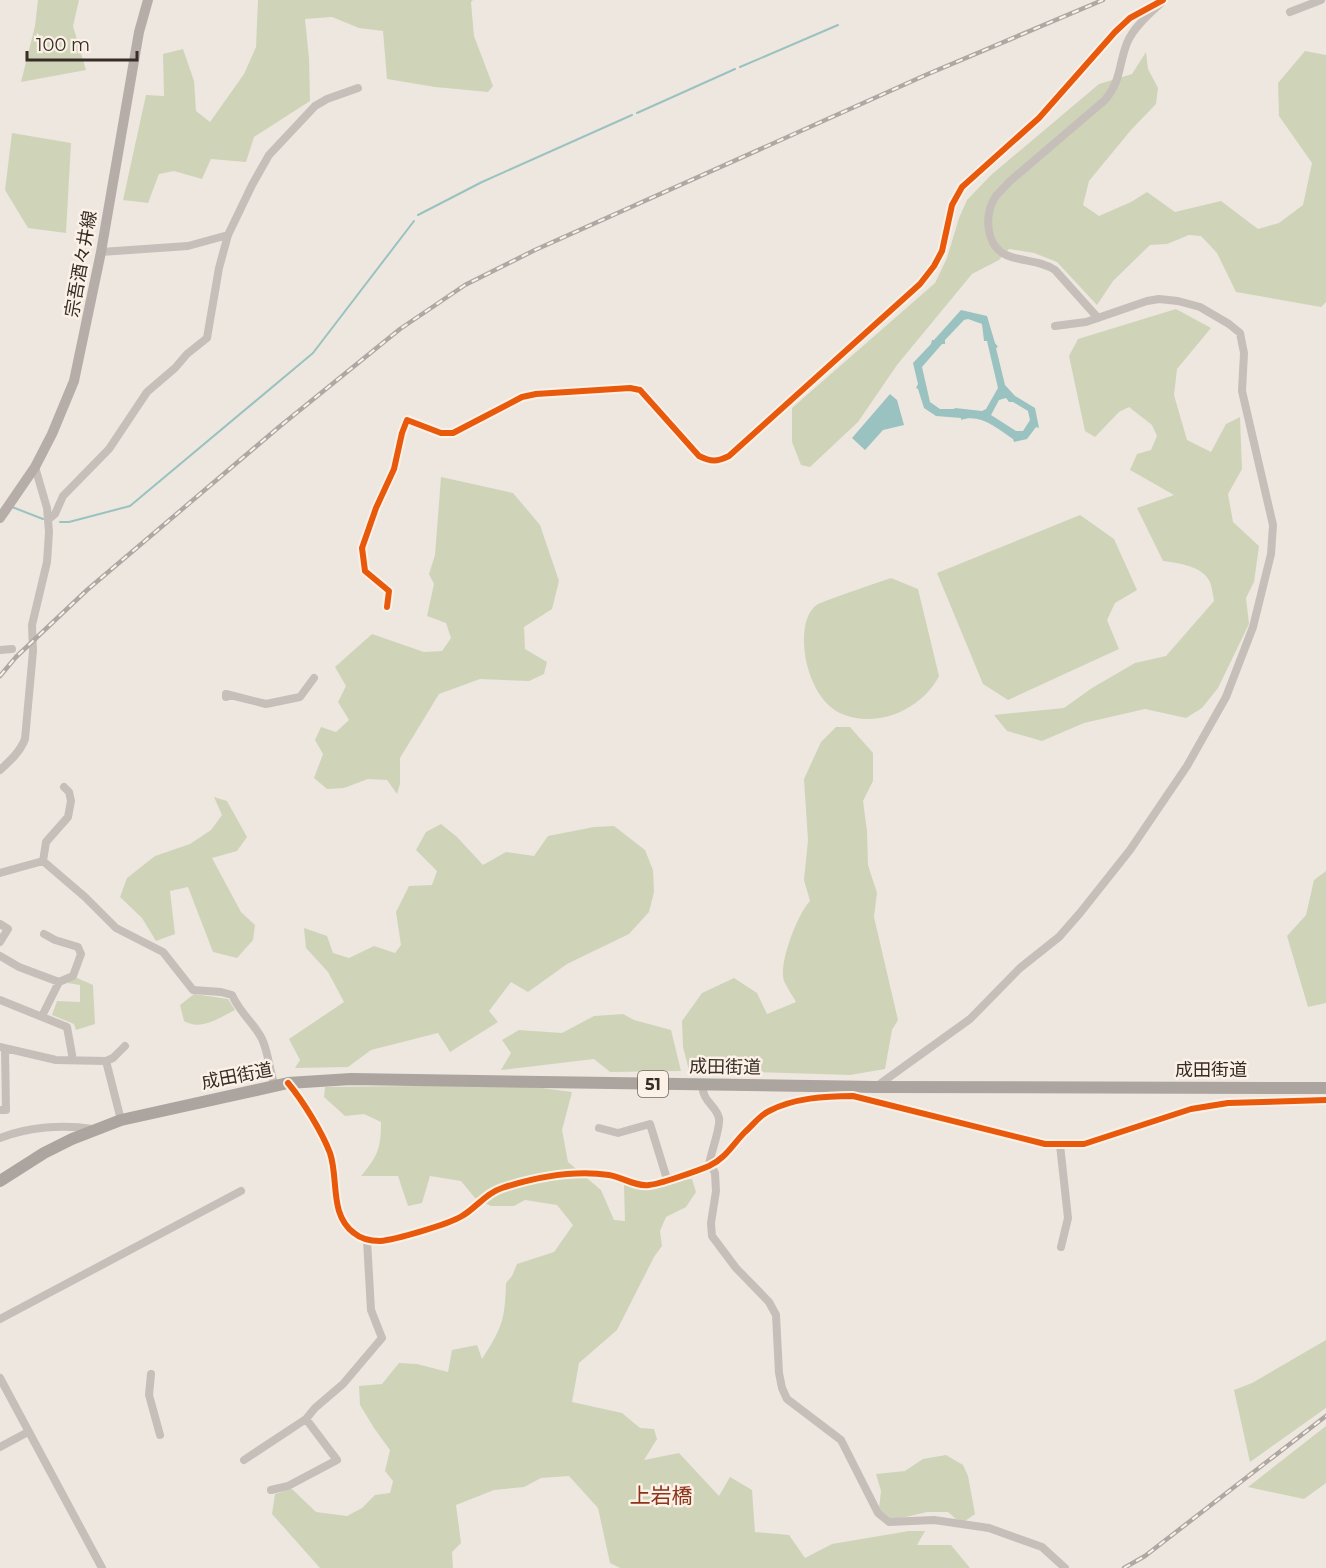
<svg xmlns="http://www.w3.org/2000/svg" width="1326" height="1568" font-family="Montserrat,'Noto Sans JP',sans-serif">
	<rect width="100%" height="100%" fill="#ede7e0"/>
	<path fill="#cfd4b9" d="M38,0h41l-6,26 13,44 -65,12 14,-56z
		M258,0h215l-2,2 3,34 19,50 -5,6 -53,-5 -48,-8 -4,-48 -24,-3 -27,-11 -27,2 4,39 1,43 -56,36 -8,25 -35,-3 -9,20 -28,-8 -15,3 -11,29 -25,-3 23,-105 18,1 -1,-42 20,-5 11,32 2,30 14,11 34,-48 12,-27z
		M1305,51l21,4v247l-5,5 -85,-15 -19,-39 -16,-17 -12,-1 -22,9 -17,1 -37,36 -16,24 -40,-43 -23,-9 -25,-4 -10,11 -27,14 -75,91 -39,57 -48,45 -9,-2 -9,-23v-34l143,-125 12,-25 12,-40 8,-18 24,-25 108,-91 33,-10 14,-22 2,17 10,19 -2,16 -25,26 -42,51 -6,24 16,11 32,-14 16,-10 28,20 46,-11 37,28 21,-6 24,-18 9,-42 -33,-47 -1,-33z
		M12,133l59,10 -5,90 -38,-5 -23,-38z
		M1176,309l35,19 -34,41 -3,26 13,45 24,12 15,-28 14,-7 2,52 -14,25 5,28 26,24 -5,36 -8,16 3,26 -31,64 -16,20 -16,10 -41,-9 -61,14 -42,18 -35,-10 -13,-16 70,-7 28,-20 43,-25 31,-7 48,-55c-1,-6 -2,-13 -4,-19 -7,-16 -32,-19 -47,-21l-26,-53 37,-13 -44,-25 7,-16 14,-4 6,-14 -5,-11 -23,-18 -10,5 -24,25 -10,-6 -16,-75 9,-17z
		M441,477l72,16 27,32 19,56 -7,28 -28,18 1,22 22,13 -3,12 -15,7 -49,-2 -41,15 -39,64v26l-3,10 -10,-14 -19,-1 -24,9 -17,1 -13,-11 9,-24 -8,-14 6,-13 15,5 13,-12 -11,-18 8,-16 -11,-19 37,-33 52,18 18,-1 9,-13 -5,-15 -19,-7 7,-32 -5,-10 6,-19z
		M1080,515l34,24 23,51 -22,13 -8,17 12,29 -111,51 -25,-16 -46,-111z
		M891,578l27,11 21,87c-17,33 -61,53 -97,38 -26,-11 -38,-48 -38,-73 0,-13 2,-29 14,-37 6,-3 14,-5 21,-8 17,-6 34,-12 52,-18z
		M836,727h14l23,26v28l-10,20 4,30 1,34 9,28 -3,24 24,103 -6,10 -7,39 -35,6 -161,-5 -6,-23 -1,-26 20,-28 32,-15 23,15 10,21 29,-12c-4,-7 -9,-14 -12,-21 -6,-17 14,-68 26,-80l-6,-21 4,-40 -4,-61 17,-37z
		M214,797l13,4 20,36 -10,14 -25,7 29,54 14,13 -2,15 -16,18 -24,-6 -25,-65 -18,4 5,43 -19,7 -14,-23 -22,-21 7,-19 28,-22 35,-12 21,-14 11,-15z
		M441,824l16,13 26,28 23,-13 28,4 14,-20 46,-9 20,-1 31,24 8,20 1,22 -5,20 -20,22 -62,30 -39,28 -17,-10 -22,29 9,11 -48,30 -12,-19 -67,17 -23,17 -53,1 5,-8 -11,-21 55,-37 -16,-30 -22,-24 -2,-20 23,8 6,17 16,5 25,-12 21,7 6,-8 -5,-33 13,-26 23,-1 5,-14 -21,-21 10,-18z
		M1326,871v132l-18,4 -21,-71 19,-21 8,-35z
		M77,978l16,7 2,39 -19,6 -2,-6 -22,-9 5,-14 23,1v-17l-13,-2z
		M194,994l34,5 7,11c-16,8 -34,21 -51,11l-4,-16z
		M623,1014l11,6 37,10 10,41 -71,1 -16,-13 -93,11 10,-17 -9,-13 17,-10 43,3 32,-17z
		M519,1085l53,7 -10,38 6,32 33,28 13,30 11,1 -1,-36 68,-6 4,13 -10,15 -20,10 -6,14 2,15 -8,11 -37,73 -38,33 -7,39 50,11 18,15 14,1 3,10 -13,21 35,-7 40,43 11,-19 22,13 3,42 34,3 16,23 27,-14 77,-13h16l-8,14h34l19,23h-350l-10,-5 -12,-55 -29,-32 -28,2 -17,9 -30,3 -38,15 5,38 -9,9 1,16h-133l-48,-54 3,-20 17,-5 24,23 31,4 15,-8 13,-13 15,-2 3,-12 -8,-10 5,-21 -16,-22 -14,-23 -1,-19 23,-2 17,-21 18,1 31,8 4,-22 25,-5 5,14c20,-31 23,-39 24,-76l6,-7 5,-12 37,-12 19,-27 -16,-20 -32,-5 -11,6h-23l-16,-8 -14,-17 -31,-5 -8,27 -14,3 -10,-30h-37c17,-20 20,-28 20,-54l-17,-8 -19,2 -21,-19 1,-10z
		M1326,1340v68l-76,54 -16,-72 18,-7z
		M1326,1426v57l-22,16 -56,-12z
		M946,1455l17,10 5,11 7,38 -10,7 -9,-2 -8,-7h-21l-34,8 -14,-11 2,-18 -5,-17 29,-3 18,-12z"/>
	<path fill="#9ac2c0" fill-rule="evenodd" d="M961,310l26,6 8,27 3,4 -2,1 9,37 10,11 20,12 4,20 -3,-1 -9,12 -13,3 -1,-3c-15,-10 -33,-26 -52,-19v-2l-25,-2 -12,-8 -6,-19 -2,-1 2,-4 -5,-21 18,-19 1,-4h2zM968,319l14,5 2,17h3l11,47 -12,21 -4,2 -27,-3 -1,1h-14l-10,-7 -8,-35 20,-23h3v-4l19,-20zM1006,398l3,4h4l15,9 2,9 -7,11h-7l-25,-16 8,-15z
		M890,394l7,6 7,25 -21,5 -18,20 -13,-12z"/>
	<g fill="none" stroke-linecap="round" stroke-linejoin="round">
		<path stroke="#9ac2c0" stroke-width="2" d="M740,67l98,-42
			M637,113l98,-44
			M418,215l64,-33 150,-67
			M12,507l31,12
			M60,522h9l61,-16 183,-153 101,-132"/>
		<path stroke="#c6bfb9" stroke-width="8" d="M1290,12l31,-12
			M101,252l87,-6 40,-11
			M1098,318l-43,-48c-15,-10 -33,-8 -49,-15 -21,-10 -22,-42 -10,-59 4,-5 9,-9 13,-14l96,-82c17,-21 13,-34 22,-57 6,-15 22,-29 34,-40
			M49,519l6,-5 8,-18 46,-47 38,-57 28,-24 12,-14 20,-16 12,-70 9,-33 24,-50 17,-30 46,-49 12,-7 31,-11
			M387,607l2,-16 -24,-20 -3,-23 14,-40 18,-39 8,-36 5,-13 34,13h12l69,-36 14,-3 94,-6 10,2 59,66c12,6 18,6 30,0l191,-172 14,-18 8,-15 10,-46 10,-18 77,-69 76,-86 15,-14 33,-18
			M0,650l12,-1
			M226,697v-3l40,10 34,-7 14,-19
			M0,770c10,-9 20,-18 25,-31l8,-88 -1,-26 15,-63 2,-30 -2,-24 -12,-41
			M43,861l3,-19 22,-25 3,-16 -2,-9 -5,-5
			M0,873l43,-12 42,36 31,31 47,24 30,38 28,2 11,3c8,18 22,28 30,44 7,15 7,31 13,47
			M0,924l8,5 -8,13
			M0,956l19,11 40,15
			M0,1000l67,27 6,33
			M42,1016l17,-34 14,-6 8,-22 -3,-7 -23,-7 -11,-6
			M0,1047l56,13 50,1 7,-3 12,-12
			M106,1061l15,59
			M288,1083c15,18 34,49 42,70 9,27 -1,61 24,80 7,6 16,8 26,8 15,-1 69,-17 82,-25 14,-8 24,-23 40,-28 34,-11 73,-18 107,-13 13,2 27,12 40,10 11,-1 48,-14 60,-19 16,-7 24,-22 36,-34 7,-6 15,-17 24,-21 25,-13 56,-15 84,-15l192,48h39l107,-35 37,-6 98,-3
			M702,1084c1,19 13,20 17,34 2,10 -9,36 -10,48
			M877,1086l93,-67 50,-51 39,-31 21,-24 50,-63 57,-84 39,-69 27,-70 18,-73 2,-29 -31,-134 2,-38 -4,-20 -11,-9 -29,-17 -22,-6 -19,-2 -12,2 -61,21 -31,4
			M0,1110h6l-1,-62
			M599,1128l19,5 32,-9 17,55
			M0,1138c28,-11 63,-14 92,-9
			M1060,1145l8,73 -7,29
			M711,1165l4,8 1,18 -5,32 1,13 24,32 33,34 7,13 3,58 3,15 5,11 54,41 37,73 11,9 45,-2 55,8 53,19 23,21
			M0,1319l241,-128
			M151,1374l-2,21 11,40
			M0,1378l102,190
			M0,1447l28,-15
			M244,1460l62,-41 9,-11 28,-24 39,-46 -11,-28 -4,-70
			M271,1490l17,-4 49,-26 -31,-41"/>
		<path stroke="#b6ada8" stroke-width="10" d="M0,518l35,-51 17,-33 22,-53 27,-129 38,-220 9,-32"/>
		<path stroke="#aca59f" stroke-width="12" d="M0,1181l44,-28 28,-14 49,-19 167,-37 63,-4 525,8 450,1"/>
		<defs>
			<path id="rail" d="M0,676l16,-19 71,-67 192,-163 121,-98 65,-44 70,-35 393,-176 175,-74
				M1124,1568l21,-12 181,-140"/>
		</defs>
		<use href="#rail" stroke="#aea8a4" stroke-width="4.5"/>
		<use href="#rail" stroke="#fbf1e7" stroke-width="2" stroke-dasharray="7" stroke-linecap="butt"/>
		<defs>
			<path id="cycleway" d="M387,607l2,-16 -24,-20 -3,-23 14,-40 18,-39 8,-36 5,-13 34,13h12l69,-36 14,-3 94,-6 10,2 59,66c12,6 18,6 30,0l191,-172 14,-18 8,-15 10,-46 10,-18 77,-69 76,-86 15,-14 33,-18
				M288,1083c15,18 34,49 42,70 9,27 -1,61 24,80 7,6 16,8 26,8 15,-1 69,-17 82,-25 14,-8 24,-23 40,-28 34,-11 73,-18 107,-13 13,2 27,12 40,10 11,-1 48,-14 60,-19 16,-7 24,-22 36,-34 7,-6 15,-17 24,-21 25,-13 56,-15 84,-15l192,48h39l107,-35 37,-6 98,-3"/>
		</defs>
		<use href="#cycleway" stroke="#fbf1e7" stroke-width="10"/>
		<use href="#cycleway" stroke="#e8590c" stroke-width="6"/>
	</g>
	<g text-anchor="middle" stroke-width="5" stroke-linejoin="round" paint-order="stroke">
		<rect fill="#fbf1e7" stroke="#726761" stroke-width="1.5" x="638" y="1071" width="30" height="26" rx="4.5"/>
		<g font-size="16" font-weight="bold" fill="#382c27">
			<text x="653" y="1090">51</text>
		</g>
		<g font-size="18" fill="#382c27" stroke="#fbf1e7">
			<text transform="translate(81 264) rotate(-80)" y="6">宗吾酒々井線</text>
			<text transform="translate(725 1067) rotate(1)" y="6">成田街道</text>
			<text x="1211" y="1076">成田街道</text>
			<text transform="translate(237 1076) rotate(-11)" y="6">成田街道</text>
		</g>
		<g font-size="21" fill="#8d331a" stroke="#fbf1e7">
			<text x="661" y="1503">上岩橋</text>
		</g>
	</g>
	<path d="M27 51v9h110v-9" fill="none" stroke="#382c27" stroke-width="3"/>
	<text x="36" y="51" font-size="18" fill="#382c27" stroke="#fbf1e7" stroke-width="4.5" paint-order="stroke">100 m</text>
</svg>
